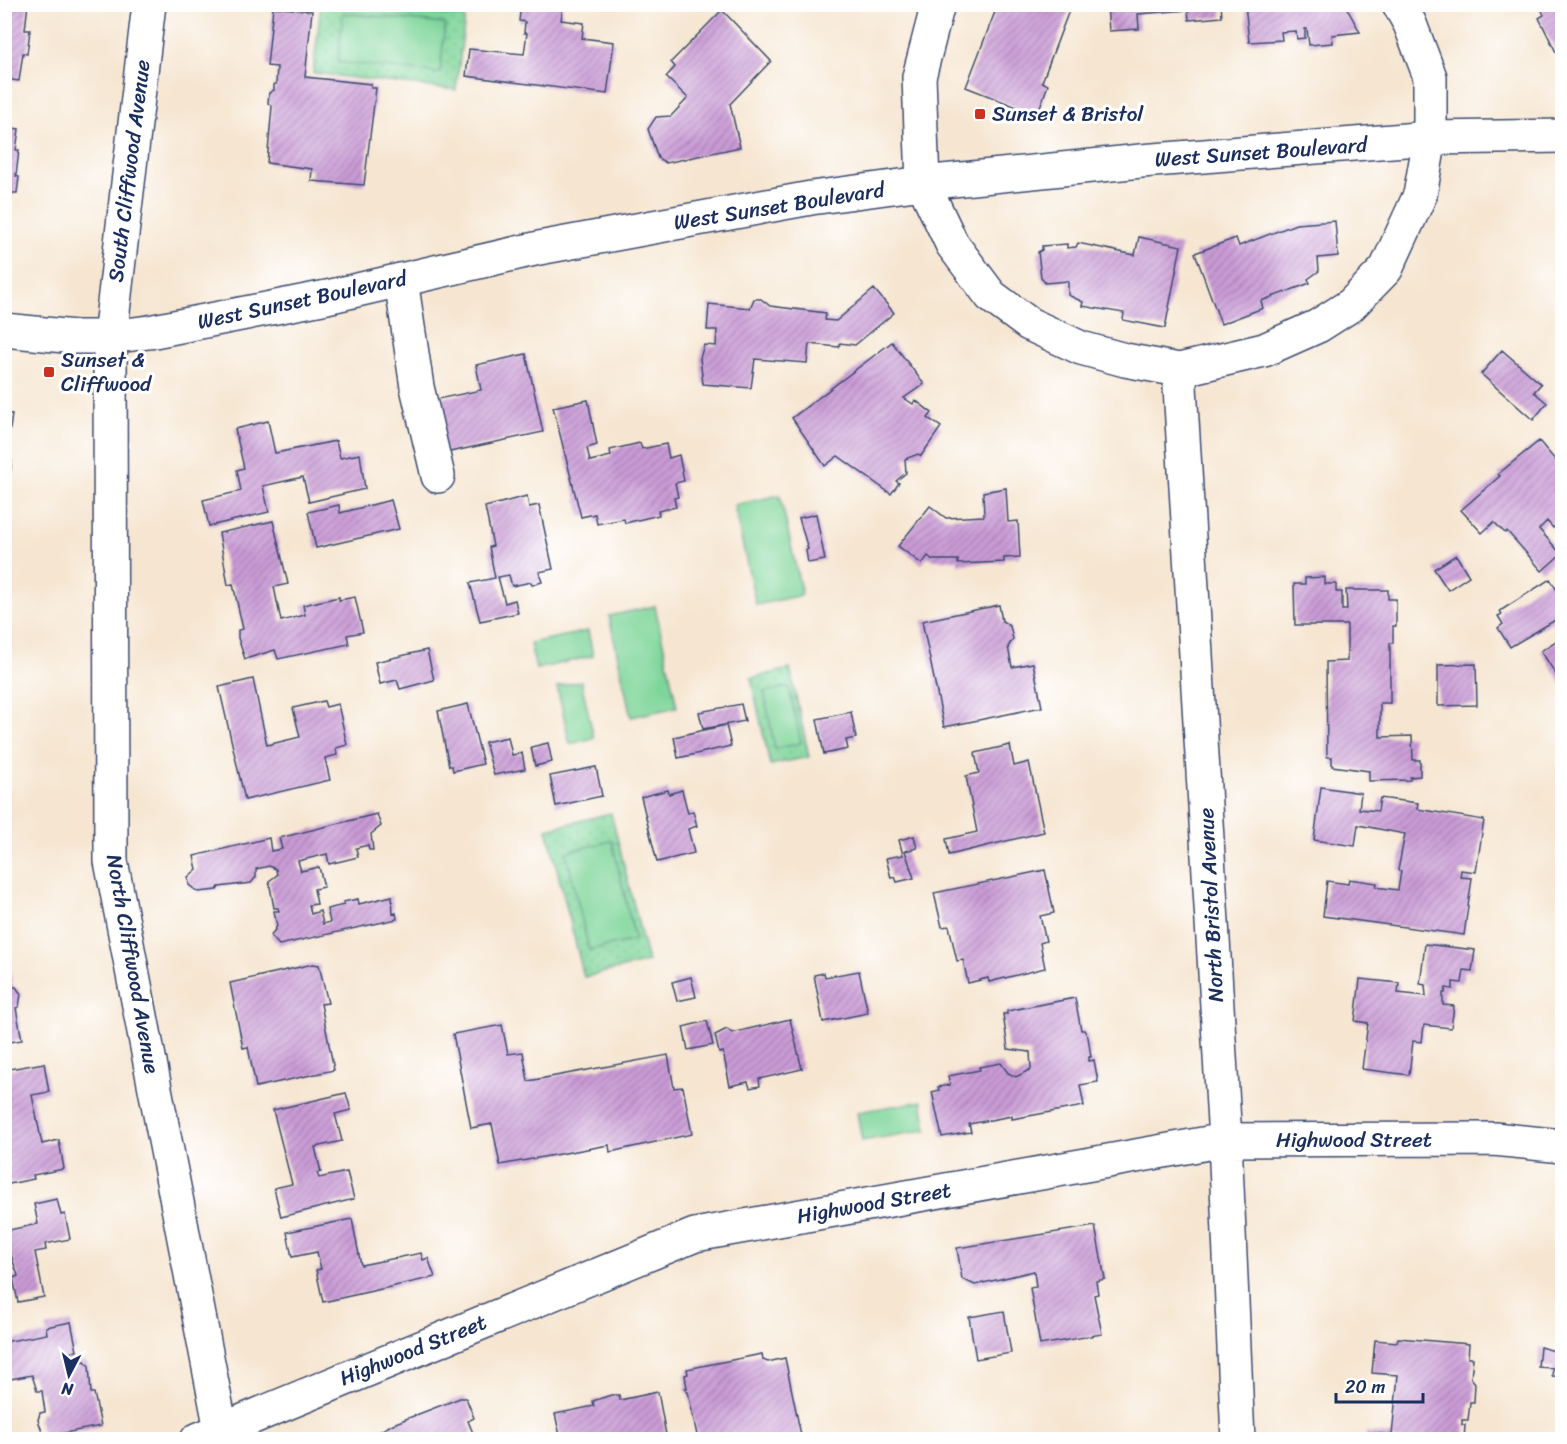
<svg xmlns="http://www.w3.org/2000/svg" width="1567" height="1444" font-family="Sriracha,sans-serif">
	<defs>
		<pattern id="grass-dots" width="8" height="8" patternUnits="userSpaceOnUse" patternTransform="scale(1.5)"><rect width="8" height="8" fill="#7ed599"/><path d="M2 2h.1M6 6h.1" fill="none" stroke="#6cb786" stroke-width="1.8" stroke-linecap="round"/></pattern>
		<pattern id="building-hatch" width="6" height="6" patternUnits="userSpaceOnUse" patternTransform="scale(1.5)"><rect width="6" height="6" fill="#ca9bd6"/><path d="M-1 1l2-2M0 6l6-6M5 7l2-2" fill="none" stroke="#a37fb1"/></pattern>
	</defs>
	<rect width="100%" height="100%" fill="#fff"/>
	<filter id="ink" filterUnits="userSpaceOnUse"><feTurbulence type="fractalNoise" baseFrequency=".0167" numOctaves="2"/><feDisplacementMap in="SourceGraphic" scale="12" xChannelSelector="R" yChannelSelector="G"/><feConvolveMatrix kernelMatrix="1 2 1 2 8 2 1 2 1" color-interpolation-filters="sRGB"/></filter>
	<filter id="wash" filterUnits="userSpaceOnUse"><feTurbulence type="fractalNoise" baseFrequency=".008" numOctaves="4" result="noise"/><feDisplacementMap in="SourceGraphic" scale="24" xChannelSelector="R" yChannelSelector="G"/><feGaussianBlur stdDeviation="1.35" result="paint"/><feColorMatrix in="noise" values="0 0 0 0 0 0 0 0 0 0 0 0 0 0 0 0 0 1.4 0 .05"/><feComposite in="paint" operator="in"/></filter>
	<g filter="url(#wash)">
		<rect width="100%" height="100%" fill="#f6e6d1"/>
		<path fill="url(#grass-dots)" stroke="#4c827c" stroke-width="1.5" d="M321,5h40l104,12 -9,73 -143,-17z
			M790,669l19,88 -39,8 -19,-87z
			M611,813l37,149 -64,15 -37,-148z"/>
		<path fill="#7ed599" stroke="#4c827c" stroke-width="1.5" d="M343,13l102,11 -5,49 -102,-11z
			M780,495l22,100 -46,10 -22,-100z
			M655,606l22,101 -46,10 -22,-101z
			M588,631l5,25 -57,13 -6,-26z
			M581,681l13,57 -24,6 -13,-57z
			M789,687l12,56 -26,6 -11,-57z
			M612,841l23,99 -46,10 -23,-98z
			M922,1101l5,29 -65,11 -5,-29z"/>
		<g id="blocks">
			<path fill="url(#building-hatch)" d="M5,4h23l-3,26h5l-3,24 -4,-1 -4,28 -14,-2z
				M998,4h82l-3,7 -7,-3 -28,74 6,3 -11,30 -71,-28z
				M1107,4h114l1,13 -33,3 -1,-10 -50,4 1,15 -30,2z
				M1245,4l100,1 15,27 -28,3 1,8 -24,2 -2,-16h-2v9l-8,1 -1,-8 -15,1 1,8 -33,2z
				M1539,4h23v45l-6,3 -17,-34 5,-3z
				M521,5h42l-2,15 23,3 -2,15 32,4 -7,52 -141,-18 3,-27 55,5 3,-21h-3l1,-11 -6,-1z
				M273,7l39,4 -7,66 66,7v4h5l-12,97 -53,-4 1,-12 -45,-6 5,-57 -4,-3 1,-10 5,-3v-6h2l1,-17 -10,-1z
				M722,10l49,51 -41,43 10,43 -74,16 -8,-5 -10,-29 8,-12 15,-1 17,-18 -22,-21 9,-10 -4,-5z
				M4,127l15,2 -3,21h3l-3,26 3,1 -2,16h-5l-6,37z
				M1335,221l3,35 -20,2 1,13 -11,8 2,4 -49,18 2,7 -42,16 -26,-71 41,-15 3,8 57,-22z
				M1139,237l42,9 -16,82 -42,-8 1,-7 -42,-7 1,-4 -15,-7v-14l-23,2 -4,-6 -3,-25 4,-2v-4l25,-2v4l9,-1 2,-4 57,12z
				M874,289l20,24 -39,32 -15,-2 -1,4 -30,-3 -2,19 -52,-4 -4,29 -48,-4 -3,-26 4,-13 12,1 1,-16h-10l2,-26 41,4 4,-9h7l9,7 56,7 -1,7 11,1z
				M1562,341v29h-1l-3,-25z
				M892,342l32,42 -20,14 9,6 2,-4 17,13 -4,5 13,9 -20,29 -3,-2 -13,5 1,14 -10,8 3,2 -8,11 -53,-38 -13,10 -33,-48z
				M1502,350l39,34 -7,8 13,11 -14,17 -52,-46z
				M526,354l17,78 -98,21 -12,-53 48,-10 -5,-25z
				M588,400l9,45 -10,3 3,13 21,-5 -1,-6 30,-7 2,6 24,-5 3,14 10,-3 5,26 -9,2 3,14 -4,1 2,9 -18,4 1,4 -34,8 -1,-4 -27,5 -2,-10 -14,3 -28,-110z
				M4,413l8,1 -2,15h-6z
				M268,421l7,32 61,-12 4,17 20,-4 5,35 -56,13 -6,-25 -40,9 6,26 -60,14 -6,-26 38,-9 -4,-21 7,-2 -9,-39z
				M1539,441l23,27v52l-9,8 -6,-7 -8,8 22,25 -19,17 -35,-40 -2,2 -11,-11 -12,11 -21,-23 39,-34 -2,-2z
				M4,460l8,1 -5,35h-3z
				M1006,488l2,34 10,-1 2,36 -16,1v4l-46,2v-4h-25l-5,-4 -6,8 -24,-18 32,-40 16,12 38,-2 -1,-24z
				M527,496l2,11 10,-2 14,64 -14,3 3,10 -10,3 -1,-3 -19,4 -3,-11 -11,2 7,26 10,-3 3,13 -38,8 -10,-38 25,-5 -6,-31 4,-1 -8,-39z
				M391,500l8,29 -83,19 -8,-36 31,-7 1,8z
				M816,514l9,46 -17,3 -2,-13 2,-1 -9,-31z
				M273,521l15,63 -14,3 7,34 24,-6 -2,-10 36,-8v3l16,-3 8,35 -16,3 2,9 -71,15 -3,-9 -30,9 -7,-21v-8l5,-1 -10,-45 -5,1 -9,-52z
				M1456,555l13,21 -21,14 -14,-21z
				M1325,577v7h11v8h6v18h5l-1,-20h42v9h8v27h-3v17h-3v60h-10v34l32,-1 1,24h7v16l-10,1v3l-41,1v-10l-37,-5v-9h-5l-1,-95 21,-1v-36h-52l-1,-41h11v-6z
				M1550,579l12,19v18l-52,31 -12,-19 5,-4 -5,-8 4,-2 -2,-3z
				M999,605l3,16 8,5 3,13 -5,8 4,20 21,-4 9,44 -98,20 -22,-106z
				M1562,637v47l-21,-33z
				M427,650l7,30 -34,9 -3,-9 -17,4 -5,-22z
				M1476,664l1,41 -39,1v-41z
				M253,679l14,66 33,-8 -7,-29 31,-7 2,6 12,-3 9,41 -11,3 1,7 -12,3 5,22 -85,20 -26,-113z
				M468,704l15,60 -30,7 -1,-5h-3l-11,-55z
				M741,704l4,17 -42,8 -4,-17z
				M851,712l5,26 -10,2 2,9 -24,5 -7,-35z
				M726,725l5,21 -53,12 -4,-21z
				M508,737l4,18 10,-2 3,16 -31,6 -9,-33z
				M548,743l4,19 -17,4 -4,-19z
				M1010,745l4,21 15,-4 15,70 -95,23 -3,-16 31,-7 -11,-56 13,-3 -4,-20z
				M596,767l6,29 -46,10 -6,-30z
				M1321,787l40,6 -2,16 19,2 2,-13 38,5 -1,6 67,11 -8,52 -15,-2 -1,7 12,1 -8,57 -141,-19 4,-35 21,3 1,-5 28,4 -1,4 22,3 3,-19 -3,-1 7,-36 -47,-9 -3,21 -41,-6z
				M668,790l1,4 13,-4 6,23 5,-2 4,15 -9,3 6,24 -37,9 -16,-65z
				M377,814l4,12 -10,8 2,16h-4l-1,-5 -12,3 2,9 -29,7 -2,-10 -29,7 3,10 18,-4 5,20 -10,2 3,15 -8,1 2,9 9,-3 3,13 7,-2 -3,-13 17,-4 -1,-3 15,-3 1,5 33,-8 1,18 3,-1 1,6 -118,26 -8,-9 6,-10 -3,-15h5l-1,-3h-4l-5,-27 8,-6 -1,-6 -7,-3 -13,3v8l-5,6 -32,4 -2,3 -19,2 -9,-7 -1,-8 9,-8 -3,-13 75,-18 2,13 11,-2 -3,-11z
				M914,836l3,12 -12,3 9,27 -17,4 -2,-5 -4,1 -5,-20 17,-3 -4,-15z
				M1045,870l9,43 -14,3 6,25 -6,2 5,25 -56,14 -1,-4 -20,5 -5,-23 -6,1 -8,-35 -7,1 -8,-34z
				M1425,944l50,6 -3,21 -8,-1 -2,13 -9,-1v7l-7,-1 -1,5h-2v12l11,1 -3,22 -27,-3 -2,17 -9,-1 -4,34 -47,-6 6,-46 -13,-2 5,-42 39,4 -1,10 28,3 -1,-11 -5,-1z
				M4,945l9,42h3l5,7 -2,13 -3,1 6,32 -18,3z
				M313,964l6,1 9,38 -7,1 13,66 -78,17 -8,-40 -5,1 -13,-65z
				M859,971l9,42 -45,9 -9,-47 10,-2 1,4z
				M691,977l5,20 -19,4 -5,-19z
				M1075,998l6,32h3l4,7 3,20h-2v4l5,-1 4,22 -18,3 4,21 -72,13v-3l-43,8 2,8 -29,5 -10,-45 7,-2 -1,-3 12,-2 -2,-9 32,-6 -1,-3 22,-4 7,10 8,4 15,-8 -1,-17 -22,-3 -5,-35h4v-3z
				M790,1019l12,50 -43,10 1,7 -10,2 -2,-6 -18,4 -7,-34 -4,1 -4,-18 12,-6 5,4z
				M707,1021l6,24 -25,5 -5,-23z
				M502,1025l6,29 15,-2 5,29 140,-26 6,33 9,-1 9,47 -82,18 -1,-7 -109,20 -8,-41 -21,4 -18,-94z
				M44,1063l5,29 -17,3 10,49 17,-4 5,29 -31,6 1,4 -30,6v-115z
				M346,1093l5,17 -16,4 7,27 -27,6 6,25 -4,1 2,5 28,-6 7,27 -73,18 -7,-29 18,-4 -19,-74z
				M57,1199l4,16 4,-1 5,25 -25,5 1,6 -11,2 9,45 -26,5 -5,-24 5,-2 -10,-30 -4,1v-16l34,-7 -4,-20z
				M352,1219l9,46 60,-12 2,7 5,-2 7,19 -112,25 -7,-32 5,-1 -4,-17 -25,5 -5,-25z
				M1095,1226l10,53 -9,2 2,13 -4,1 8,39 -62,11 -10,-57 6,-1 -2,-16 -59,14 -13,-6 -5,-31z
				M1004,1311l7,42 -35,6 -7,-42z
				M71,1322l6,29 -6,1 3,11 11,-2 4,5 2,27h3l7,33 -57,11 -6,-17 2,-7 5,-1 -3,-21h-5l-5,-16 -22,4 -1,-8h-5v-29l43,-8 -1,-7z
				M1398,1338l71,6 -1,14h5l-2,20 4,5 -1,19h-4l-2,18h-6v5h3l-1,15h-98v-8l26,3 6,-60 -26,-2 3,-33 22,2z
				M1540,1347l22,6v24l-10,-1 1,-8 -15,-1z
				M762,1354l1,6 5,2 17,-4 17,82h-104l-10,-48h-2l-1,-4h2l-2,-13 3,-1 -1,-5z
				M658,1392l9,48h-106l-6,-26 39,-8 -1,-5 18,-6h8l1,5z
				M460,1398h6l8,20 -6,3 5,12 -18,7h-77l-1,-7 16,-9z"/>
		</g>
	</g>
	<g filter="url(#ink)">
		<use href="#blocks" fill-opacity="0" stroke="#3c4a6f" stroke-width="1.5"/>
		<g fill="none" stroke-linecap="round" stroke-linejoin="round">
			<defs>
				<path id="minor" d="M149,4l-39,333 1,524 112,579
					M938,4l-19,73 4,106 29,61 39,52 38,28 52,24 44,12 54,10 85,-20 54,-24 33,-21 35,-36 34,-74 10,-57v-61l-20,-53 -11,-20
					M401,280l16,107 21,89
					M1179,370l46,770 13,300
					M197,1440l498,-205 530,-95 269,-1 68,7"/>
				<path id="major" d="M4,330l71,7h35l39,-5 178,-35 212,-49 272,-50 112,-15 218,-22 289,-23 132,-2"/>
			</defs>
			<use href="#minor" stroke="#3c4a6f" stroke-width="36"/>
			<use href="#major" stroke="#3c4a6f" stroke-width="36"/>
			<use href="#minor" stroke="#fff" stroke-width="33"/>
			<use href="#major" stroke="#fff" stroke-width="33"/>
		</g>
	</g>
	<g fill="#c8321e" stroke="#fff" stroke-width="2">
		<rect x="974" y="108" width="12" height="12" rx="3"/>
		<rect x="43" y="366" width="12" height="12" rx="3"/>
	</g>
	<g text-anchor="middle" stroke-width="6" stroke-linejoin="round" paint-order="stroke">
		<g font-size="21" fill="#1b2f5e" stroke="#fff" text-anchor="start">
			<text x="992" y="121">Sunset &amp; Bristol</text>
			<text x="61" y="367">Sunset &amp;<tspan x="61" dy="24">Cliffwood</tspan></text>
		</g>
		<g font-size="21" fill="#1b2f5e" stroke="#fff">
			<text transform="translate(1261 152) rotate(-4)" y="7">West Sunset Boulevard</text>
			<text transform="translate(129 171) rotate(-83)" y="7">South Cliffwood Avenue</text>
			<text transform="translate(779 206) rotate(-9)" y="7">West Sunset Boulevard</text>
			<text transform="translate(302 300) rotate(-12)" y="7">West Sunset Boulevard</text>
			<text transform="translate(1211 905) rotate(-93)" y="7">North Bristol Avenue</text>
			<text transform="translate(133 964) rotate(80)" y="7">North Cliffwood Avenue</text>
			<text x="1354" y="1147">Highwood Street</text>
			<text transform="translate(874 1203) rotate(-10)" y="7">Highwood Street</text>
			<text transform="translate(413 1350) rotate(-22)" y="7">Highwood Street</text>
		</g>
	</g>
	<rect width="1567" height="1444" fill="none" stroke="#fff" stroke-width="24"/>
	<g transform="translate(69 1375) rotate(187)" stroke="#ffffff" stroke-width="4.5" paint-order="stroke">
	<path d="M0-4.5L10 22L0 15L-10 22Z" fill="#1b2f5e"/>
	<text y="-9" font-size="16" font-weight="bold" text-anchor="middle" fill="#1b2f5e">N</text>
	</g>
	<path d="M1336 1393v9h87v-9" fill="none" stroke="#1b2f5e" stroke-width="3"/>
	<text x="1345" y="1393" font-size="18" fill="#1b2f5e" stroke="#ffffff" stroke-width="4.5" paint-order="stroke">20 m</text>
</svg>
